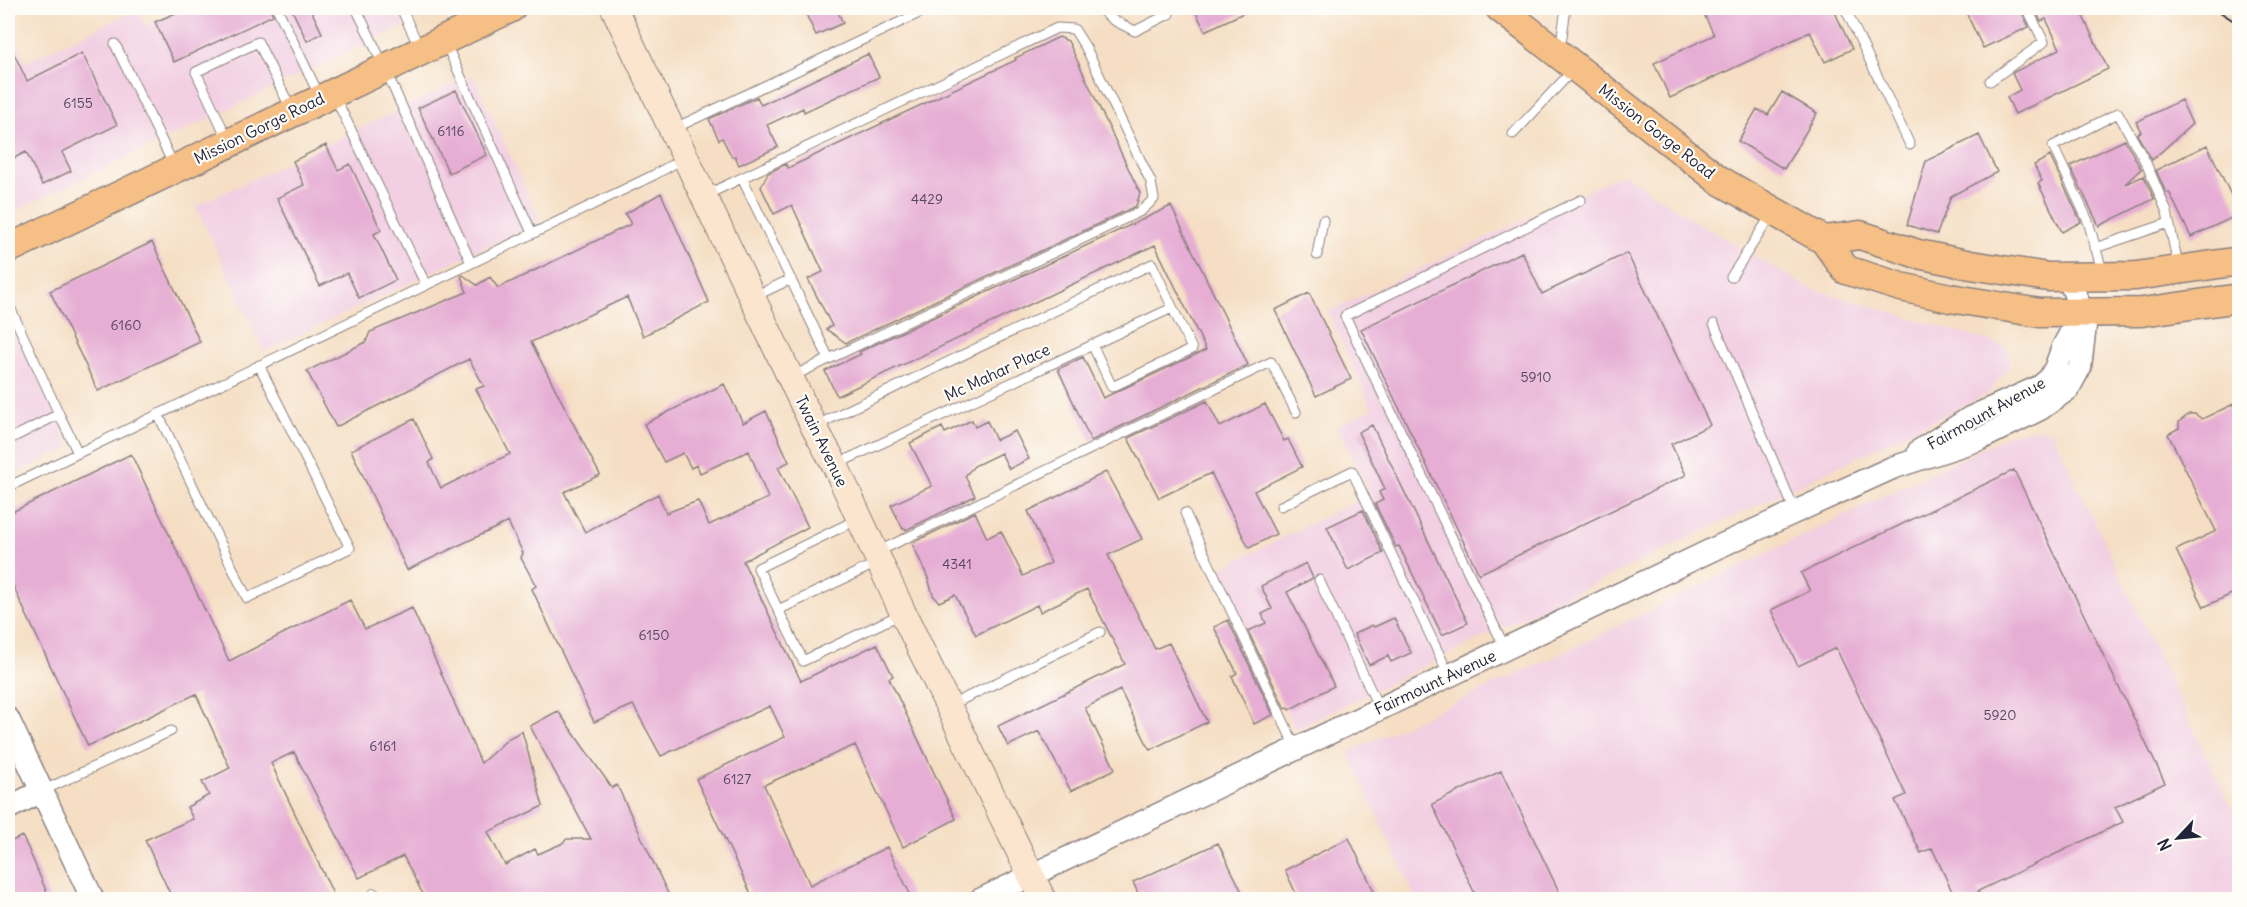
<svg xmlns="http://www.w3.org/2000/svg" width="2247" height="907" font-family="Delius,sans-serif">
	<rect width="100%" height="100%" fill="#fdfcf7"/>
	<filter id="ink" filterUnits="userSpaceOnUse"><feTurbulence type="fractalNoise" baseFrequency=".0167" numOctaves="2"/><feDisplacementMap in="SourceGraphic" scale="12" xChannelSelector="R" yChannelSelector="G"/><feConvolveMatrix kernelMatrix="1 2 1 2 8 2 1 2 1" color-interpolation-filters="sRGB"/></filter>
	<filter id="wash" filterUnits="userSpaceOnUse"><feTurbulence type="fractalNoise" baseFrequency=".008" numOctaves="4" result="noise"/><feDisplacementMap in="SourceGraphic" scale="24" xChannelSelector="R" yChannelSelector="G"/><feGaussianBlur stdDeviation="1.35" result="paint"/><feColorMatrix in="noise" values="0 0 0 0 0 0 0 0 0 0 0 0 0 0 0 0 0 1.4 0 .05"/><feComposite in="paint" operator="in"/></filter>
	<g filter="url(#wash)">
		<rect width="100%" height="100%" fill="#f5dec3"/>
		<path fill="#f2cfe2" d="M185,8h256l-433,206v-191l18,39 112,-53 8,17z
			M473,75l67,146 -276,131 -68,-146z
			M1623,174l73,48 113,66 196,58 5,9 -1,12 -21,27 -505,243 -188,93 -77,-160 152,-76 -33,-68 35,-17 -44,-97z
			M8,312l62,135 -62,30z
			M2041,428l11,4 187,392v75h-823l-68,-147 215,-99 450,-220z"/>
		<g id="blocks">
			<path fill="#e6aed4" d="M187,8h83l3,7 -99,47 -19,-40z
				M291,8h19l12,25 -15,8z
				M803,8h33l7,15 -27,12z
				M1194,8h60l-49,23z
				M1701,8h132l19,41 -27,13 -15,-30 -140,66 -16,-35 60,-28z
				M1964,8h56l9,19 -46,21z
				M2034,8h45l29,61 -93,45 -8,-17 13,-7 -8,-17 48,-24 -14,-30 -5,2z
				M1059,37l9,4 72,152 -4,13 -290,137 -20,-14 6,-3 -24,-47 15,-7 -31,-67 -18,9 -13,-27 7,-14 18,-9 2,4 228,-108 -1,-2z
				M8,41l19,40 55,-28 35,72 -55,27 9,19 -29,14 -16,-33 -18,9z
				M868,54l11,23 -75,35 -1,-4 -36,17 11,22 -39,18 -4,-9 -3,1 -10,-19 -3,2 -10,-21 48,-22 4,8z
				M456,90l31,65 -38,18 -31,-65z
				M1782,92l35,21 -33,56 -46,-28 19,-32 11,6z
				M2181,100l11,24 -40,36 -15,-26 4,-2 -5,-10z
				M1979,135l18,37 -46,24 -14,38 -30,-9 19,-64z
				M2125,140l16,29 -16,15 19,-8 10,23 -55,27 -29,-60z
				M326,145l12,25 12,-6 31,66 -7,4 22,46 -37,18 -12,-25 -27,13 -43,-88 27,-13 -11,-24z
				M2207,145l33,69 -49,23 -22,-45 -3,1 -10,-23z
				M2050,156l31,66 -19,10 -24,-49 4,-2 -8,-16z
				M661,193l48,109 -66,34 -16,-39 -96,45 69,133 -36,17 21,40 73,-38 8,19 32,-12 11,24 59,-27 -19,-47 -49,22 -3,-8 -6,3 -8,-15 -19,9 -20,-38 80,-40 19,39 23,-12 23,51 -11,5 30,60 -65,34 58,120 76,-37 16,32 -4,2 67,141 -53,28 -48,-102 -91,40 46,100 77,-38 26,53h-159l-58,-121 89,-42 -15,-31 -109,50 -28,-51 -39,17 -62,-133 4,-3 -15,-28 2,-5 -15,-31 -101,48 -56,-120 63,-31 19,40 -4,4 12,25 69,-34 -34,-65 8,-3 -15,-27 -133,68 -29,-56 59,-29 4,-10 97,-40 -6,-16 2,-1 14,10 13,-8 8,11 133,-64 -6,-10z
				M1171,206l77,159 -157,76 -33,-72 25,-12 20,41 103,-48 -51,-105 -318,151 -12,-25 36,-17 -2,-2z
				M152,242l48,100 -102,49 -48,-100z
				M1522,252l20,42 85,-41 83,172 -39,19 15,31 -207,99 -118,-245z
				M1309,293l42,86 -35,17 -41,-86z
				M1207,401l13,26 45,-23 19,37 4,-2 14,28 -48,24 22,43 -27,14 -38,-75 -52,25 -31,-60z
				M2240,401v189l-36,17 -28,-57 40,-19 -48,-97 11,-6v-6l10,-8h6l7,5z
				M972,420l3,7 12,-6 9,19 19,-9 14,28 -20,10 -8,-16 -27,13 -9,10 10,20 -69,34 -1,-2 -2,1 -12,-24 41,-19 -22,-43 32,-16 3,6z
				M1372,425l96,198 -26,12 -43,-89 -3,1 -21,-43 8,-4 -4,-8 6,-3 -27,-57z
				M131,454l98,207 121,-61 15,29 47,-21 69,155 28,-25 13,-7 21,75 -55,26 17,33 30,-16 3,5 23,-10 6,-5h24l-61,-113 28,-15 54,77 5,-3 54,115h-245l-23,-44 -44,22 -65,-126 -23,11 65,137h-163l-28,-60 48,-21 -6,-12 22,-12 -7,-13 28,-14 -34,-74 -108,52 -80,-171v-61z
				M2014,470l151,313 -50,24 8,15 -145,69 4,9h-26l-24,-52 -11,5 -26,-53 11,-5 -70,-147 -38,18 -27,-56 39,-19 -9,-18z
				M1106,472l36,67 -34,16 47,94 14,-6 38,79 -57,28 -30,-60 -35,18 30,61 -44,22 -32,-60 -31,15 -10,-20 127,-62 -38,-75 -47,23 -3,-7 -61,30 -21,-40 -16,7 -6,-7 -5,-17 -16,-35 63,-31 12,26 14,-7 22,45 28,-13 -23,-52z
				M1363,510l20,43 -35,17 -21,-43z
				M1306,563l7,15 -26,14 47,94 -45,24 -1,-3 -3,2 -37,-78 18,-8 -4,-9 10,-5 -11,-23z
				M1394,618l17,35 -20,9 -3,-6 -19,9 -15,-31 18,-9 2,2z
				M1228,620l45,95 -19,9 -22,-48 5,-3 -23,-46z
				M1501,771l62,129h-85l-46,-96z
				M22,836l6,12 22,52h-42v-57z
				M1349,838l29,62h-79l-14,-30z
				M1218,843l28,57h-105l-8,-18z"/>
		</g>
	</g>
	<g filter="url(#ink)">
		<use href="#blocks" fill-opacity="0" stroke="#8c807f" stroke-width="1.5"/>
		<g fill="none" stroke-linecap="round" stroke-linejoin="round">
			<defs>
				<path id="service" d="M277,8l43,89
					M356,8c41,83 77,170 115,255
					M401,8l19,41
					M1099,8l14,12 22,11 34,-17 -3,-6
					M1845,8l65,137
					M445,42l87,191
					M115,44l59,122
					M1560,50l6,-42
					M1990,81l54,-39 -17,-34
					M334,95l92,190
					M673,129l257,-121
					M1513,134l60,-64
					M228,140l-32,-68 62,-30 34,69
					M706,195l351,-167 17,1 12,19 65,134 3,17 -13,12 -312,148 -87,-181
					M2095,248l74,-25
					M1317,255l6,-35
					M2103,274l-15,-53 -35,-75 65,-33 28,50 21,49 11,53
					M1731,277l41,-63
					M753,297l38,-18
					M8,303l51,111
					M1714,324l81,187
					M793,376l36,-17
					M158,414l89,184 103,-50 -91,-183
					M815,426l337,-162 40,85 -80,38 -20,-43
					M8,440l51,-26 19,39
					M837,464l335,-156
					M8,487l646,-312 30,-17
					M1281,506l71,-35 97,204
					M1185,513l111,235
					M858,519l-100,49 45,93 98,-47
					M877,552l394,-190 25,50
					M1319,580l60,128
					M778,610l101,-48
					M1505,648l-160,-332 236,-116
					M949,706l151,-74
					M42,791l129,-60
					M374,893l3,7"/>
				<path id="tertiary" d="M1919,451l51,-33 71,-32 8,-7 6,-10 8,-22 19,-35
					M8,719l85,181
					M8,808l34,-17
					M980,900l740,-354 172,-78 88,-29 60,-30 28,-20 12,-22 5,-41 -3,-14 -14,-35"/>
				<path id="secondary" d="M614,8l200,419 21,38 68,148 140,287"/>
				<path id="primary" d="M1500,8l219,172 105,60 22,30 55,17 49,11 90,15 102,-1 98,-14
					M1824,240l36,-5 58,19 53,11 77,12 88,-1 104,-15
					M8,249l503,-241"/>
			</defs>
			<use href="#service" stroke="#8c807f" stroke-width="11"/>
			<use href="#tertiary" stroke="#8c807f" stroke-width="25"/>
			<use href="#secondary" stroke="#8c807f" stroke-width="28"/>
			<use href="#primary" stroke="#8c807f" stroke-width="31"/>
			<use href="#service" stroke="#fff" stroke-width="9"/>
			<use href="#tertiary" stroke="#fff" stroke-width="22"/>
			<use href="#secondary" stroke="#fbe5cf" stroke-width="26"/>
			<use href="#primary" stroke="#f5bf86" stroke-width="28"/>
			<path stroke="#22223b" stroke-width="1.5" d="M2214,8l26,17
				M2237,8l3,1"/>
		</g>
	</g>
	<g text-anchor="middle" stroke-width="4.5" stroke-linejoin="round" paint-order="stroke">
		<g font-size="14" fill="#534561">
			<text x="78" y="108">6155</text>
			<text x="451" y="136">6116</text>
			<text x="927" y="204">4429</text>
			<text x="126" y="330">6160</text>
			<text x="1536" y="382">5910</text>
			<text x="957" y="569">4341</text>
			<text x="654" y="640">6150</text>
			<text x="2000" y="720">5920</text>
			<text x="383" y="751">6161</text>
			<text x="737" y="784">6127</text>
		</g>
		<g font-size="16" fill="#22223b" stroke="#fdfcf7">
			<text transform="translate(259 128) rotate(-26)" y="6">Mission Gorge Road</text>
			<text transform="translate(1657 131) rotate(38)" y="6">Mission Gorge Road</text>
			<text transform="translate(997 372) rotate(-25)" y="6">Mc Mahar Place</text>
			<text transform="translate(1986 413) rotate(-29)" y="6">Fairmount Avenue</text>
			<text transform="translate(822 441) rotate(64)" y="6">Twain Avenue</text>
			<text transform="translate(1435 682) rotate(-25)" y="6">Fairmount Avenue</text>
		</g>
	</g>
	<rect width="2247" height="907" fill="none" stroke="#fdfcf7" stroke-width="30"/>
	<g transform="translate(2178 838) rotate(244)" stroke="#fdfcf7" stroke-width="4.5" paint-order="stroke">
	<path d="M0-4.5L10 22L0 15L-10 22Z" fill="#22223b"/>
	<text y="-9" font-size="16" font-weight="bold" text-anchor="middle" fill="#22223b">N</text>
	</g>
</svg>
